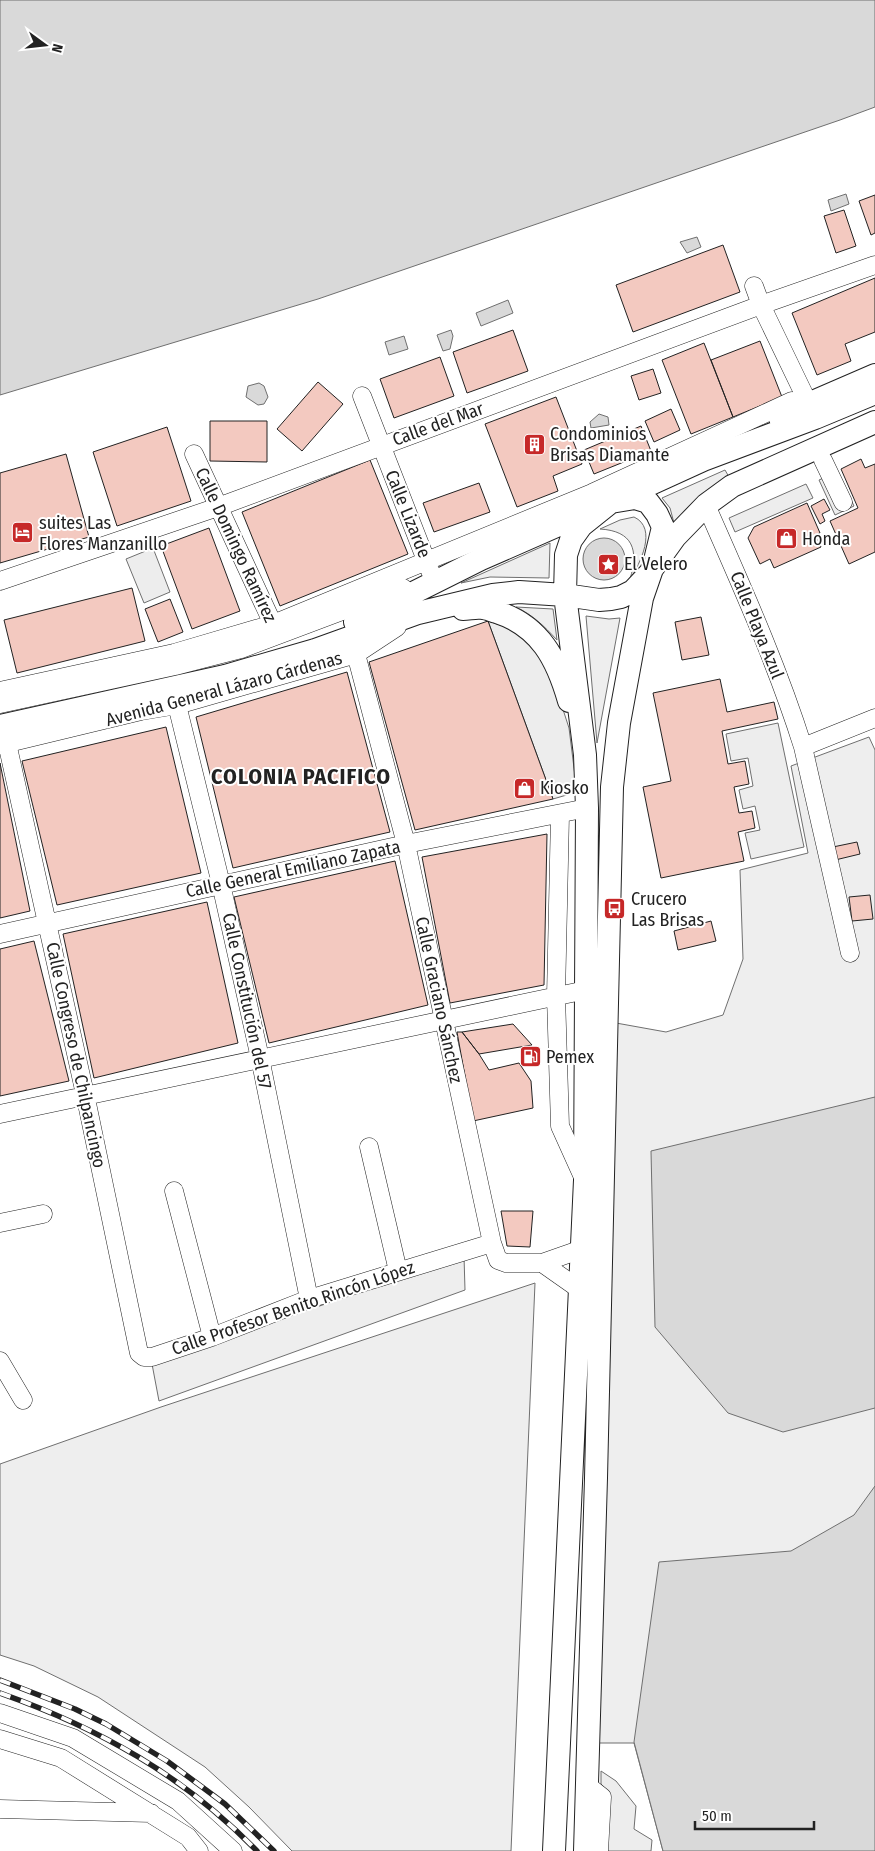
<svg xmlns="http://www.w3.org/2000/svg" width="875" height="1851" font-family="'Fira Sans Condensed',sans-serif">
	<rect width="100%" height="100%" fill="#fff"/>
	<path fill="#eee" stroke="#6f6f6f" d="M725,470l4,7 -55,46 -4,-15 -8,-10z
		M634,517c24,11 6,47 -4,62 9,-29 3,-48 -30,-50l20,-9z
		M550,543l-1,35 -59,-1 -29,6z
		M516,607l37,2 4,31c-13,-14 -24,-25 -41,-33z
		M586,616l23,3 11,-1 -23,125z
		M869,737l6,13v1101h-212l-29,-108h-36l18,-720 50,9 57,-17 20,-56 -3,-89 68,-17 -17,-87z
		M464,1256l1,34 -306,111 -7,-37z
		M535,1283l-24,568h-219l-43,-44 -44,-40 -107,-70 -64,-31 -34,-11v-191l161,-57z"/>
	<path fill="#ededed" stroke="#6f6f6f" d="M838,472l16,34 -19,9 -16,-35z
		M806,484l7,14 -78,34 -6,-14z
		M153,548l17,44 -26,11 -18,-44z
		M488,621l21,7 27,18 22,48 11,34 8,64 -24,7z
		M778,723l26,124 -53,12 -6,-26 15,-3 -5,-24 -12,3 -4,-19 14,-4 -5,-28 -17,3 -5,-27z
		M601,1771l15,10 20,25 -2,23 18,11 -1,11h-45l3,-59 -8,-8z"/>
	<path fill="#d9d9d9" stroke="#6f6f6f" d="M0,0h875v107l-35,13 -522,179 -318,96z
		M846,194l3,10 -18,7 -3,-11z
		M697,237l4,10 -14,6 -7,-11z
		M508,300l5,13 -32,13 -5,-13z
		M451,330l2,6 -3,13 -7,2 -6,-16z
		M404,336l4,13 -19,6 -4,-13z
		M259,383l5,3 4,11 -4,7 -6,1 -12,-8 2,-11z
		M599,414l9,3 1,8 -18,3 -1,-6z
		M583 559a21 21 0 1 1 42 0a21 21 0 1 1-42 0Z
		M875,1097v311l-92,24 -55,-19 -73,-86 -4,-176z
		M875,1486v365h-212l-29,-109 25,-180 132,-11 63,-36z"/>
	<path fill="#f3c9c0" stroke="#222" d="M875,195v38l-4,2 -12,-34z
		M844,210l12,36 -20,7 -12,-37z
		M723,245l17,47 -107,40 -17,-47z
		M875,278v54l-30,12 6,17 -34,14 -25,-62z
		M513,330l15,41 -61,22 -14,-41z
		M760,341l22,56 -49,20 -22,-57z
		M704,343l29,74 -42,17 -29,-74z
		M440,357l14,39 -60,22 -14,-39z
		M653,369l8,24 -22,7 -8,-24z
		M318,382l25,22 -41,47 -25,-22z
		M556,397l26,67 -29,12 5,15 -41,16 -32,-83z
		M671,409l9,21 -26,12 -9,-21z
		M210,421h57v41l-57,-1z
		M641,426l10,25 -57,23 -10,-24z
		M167,427l24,74 -74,25 -24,-74z
		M66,454l23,83 -89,26v-90z
		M861,459l4,9 10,-4v88l-26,12 -19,-43 28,-13 -17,-39z
		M370,460l38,94 -128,52 -38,-94z
		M479,483l11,29 -56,20 -11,-29z
		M824,499l6,11 -8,4 3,7 -5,3 -9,-18z
		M807,503l13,30 -5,2 6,12 -47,21 -4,-9 -10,5 -12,-26 6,-11z
		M209,528l31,83 -48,18 -31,-83z
		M132,588l13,53 -128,32 -13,-53z
		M170,599l13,33 -25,10 -13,-33z
		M701,617l8,38 -27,5 -7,-38z
		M488,621l65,178 -138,31 -46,-168z
		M347,672l43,160 -157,36 -37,-151z
		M720,679l7,33 47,-10 4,17 -56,12 6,33 17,-3 4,23 -15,3 5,26 13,-2 3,17 -17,4 6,29 -83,17 -18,-91 28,-6 -18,-88z
		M166,727l35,146 -144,32 -35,-144z
		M0,763l30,148 -30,7z
		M547,834l-3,151 -94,18 -28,-146z
		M857,842l3,12 -29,7 -3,-13z
		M395,861l33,144 -159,38 -35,-146z
		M870,895l3,24 -21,2 -3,-24z
		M207,902l31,141 -144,35 -31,-144z
		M711,921l5,20 -38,9 -4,-19z
		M34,941l35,140 -69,15v-147z
		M513,1024l19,21 -53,9 -17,-22z
		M457,1032h5l17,22 10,16 30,-7 12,18 2,27 -60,13z
		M501,1211h32l-3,36 -23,-1z"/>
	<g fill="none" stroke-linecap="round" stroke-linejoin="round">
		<defs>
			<path id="minor" d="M754,286l7,19 53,110
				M362,396l69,177
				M194,454l84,181
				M823,460l20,42
				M706,505c35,80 71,159 97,242l47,206
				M0,581l218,-74 543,-202 114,-40
				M356,654l50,190 86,399 6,17 8,3h36l37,26
				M0,691l174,-38 99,-29 319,-131 200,-92
				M0,704l175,-38 66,-17 162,-61
				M177,705l44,179 39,174 49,241
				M7,743l78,351 54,259 5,4h8l60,-20 97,-38 183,-56
				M0,745l141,-34 36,-6 179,-51 41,-27
				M803,747l72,-29
				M560,815l-4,181 4,130 23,51
				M0,934l406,-90 181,-36
				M0,1114l586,-124
				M369,1147l29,124
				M174,1191l38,146
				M0,1223l43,-9
				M542,1263l40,-14
				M0,1361l23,39
				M0,1713l73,25 105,63 55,50
				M0,1739l61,19 127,79 11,14
				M587,1785l15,12 -3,54
				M0,1809l151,4"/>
			<path id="major" d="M780,418l28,-14 67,-29
				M463,609c6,0 13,-2 19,-1 5,0 10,3 15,4 43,14 60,47 72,89
				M355,622l126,-63 130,-57 24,-4 13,4 9,12 6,13 -7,29
				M0,726l225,-50 90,-26 103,-37 75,-18 26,-3 46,3 34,5 12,-1 10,-2 12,-6 16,-17
				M554,1851l31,-671 2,-372 -2,-53 -20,-160 1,-40 5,-15 10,-14 30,-24 92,-42 112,-42 60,-25
				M585,1851l11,-373 16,-691 7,-64 23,-125 10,-29 23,-32 31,-32 26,-19 143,-64"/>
		</defs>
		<use href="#minor" stroke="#222" stroke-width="19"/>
		<use href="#major" stroke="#222" stroke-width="24"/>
		<use href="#minor" stroke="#fff" stroke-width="18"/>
		<use href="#major" stroke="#fff" stroke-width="22"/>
		<defs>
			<path id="rail" d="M0,1680l75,29 31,15 61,37 58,43 49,47
				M0,1693c99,35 183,82 257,158"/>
		</defs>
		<use href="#rail" stroke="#222" stroke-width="5.5"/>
		<use href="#rail" stroke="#fff" stroke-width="4" stroke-dasharray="11" stroke-linecap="butt"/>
	</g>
	<defs>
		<symbol id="building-square" viewBox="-11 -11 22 22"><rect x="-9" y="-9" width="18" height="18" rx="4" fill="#c62828" stroke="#fff"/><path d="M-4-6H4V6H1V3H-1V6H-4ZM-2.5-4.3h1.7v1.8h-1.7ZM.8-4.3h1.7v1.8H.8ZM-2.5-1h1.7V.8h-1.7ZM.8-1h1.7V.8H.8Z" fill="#fff"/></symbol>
		<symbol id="hotel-square" viewBox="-11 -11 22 22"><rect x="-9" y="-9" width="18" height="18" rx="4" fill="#c62828" stroke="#fff"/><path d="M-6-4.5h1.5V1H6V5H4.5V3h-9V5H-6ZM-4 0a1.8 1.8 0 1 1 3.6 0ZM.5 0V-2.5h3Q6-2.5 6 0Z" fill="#fff"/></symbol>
		<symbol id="shop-square" viewBox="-11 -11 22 22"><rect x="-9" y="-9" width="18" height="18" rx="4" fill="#c62828" stroke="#fff"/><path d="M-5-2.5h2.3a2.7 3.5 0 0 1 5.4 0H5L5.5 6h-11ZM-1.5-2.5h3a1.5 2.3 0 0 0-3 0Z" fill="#fff"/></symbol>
		<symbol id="sight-square" viewBox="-11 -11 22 22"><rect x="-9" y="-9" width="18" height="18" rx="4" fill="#c62828" stroke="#fff"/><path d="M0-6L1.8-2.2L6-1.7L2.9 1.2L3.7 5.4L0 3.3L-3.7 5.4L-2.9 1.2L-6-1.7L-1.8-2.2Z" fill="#fff"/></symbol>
		<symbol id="bus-square" viewBox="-11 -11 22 22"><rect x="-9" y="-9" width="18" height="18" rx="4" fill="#c62828" stroke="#fff"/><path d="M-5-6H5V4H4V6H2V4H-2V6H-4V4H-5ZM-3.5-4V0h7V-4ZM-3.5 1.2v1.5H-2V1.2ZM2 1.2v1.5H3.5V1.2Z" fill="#fff"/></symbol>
		<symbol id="fuel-square" viewBox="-11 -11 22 22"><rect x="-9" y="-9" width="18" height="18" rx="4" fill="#c62828" stroke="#fff"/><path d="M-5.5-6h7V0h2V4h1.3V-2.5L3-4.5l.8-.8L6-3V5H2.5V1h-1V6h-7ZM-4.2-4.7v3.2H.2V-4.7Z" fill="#fff"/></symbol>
	</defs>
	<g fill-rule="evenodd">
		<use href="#building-square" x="522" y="432" width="25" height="25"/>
		<use href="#hotel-square" x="10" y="520" width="25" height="25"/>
		<use href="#shop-square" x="774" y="526" width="25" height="25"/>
		<use href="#sight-square" x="596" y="552" width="25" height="25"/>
		<use href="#shop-square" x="512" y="776" width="25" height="25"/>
		<use href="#bus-square" x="602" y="896" width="25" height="25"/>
		<use href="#fuel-square" x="518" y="1044" width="25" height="25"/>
	</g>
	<g text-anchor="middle" stroke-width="4" stroke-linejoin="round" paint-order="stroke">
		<g font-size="18" fill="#222" stroke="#fff">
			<text transform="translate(438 424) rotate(-20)" y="6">Calle del Mar</text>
			<text transform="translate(408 514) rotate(68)" y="6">Calle Lizarde</text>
			<text transform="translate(236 545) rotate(65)" y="6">Calle Domingo Ramírez</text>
			<text transform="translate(757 625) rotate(68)" y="6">Calle Playa Azul</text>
			<text transform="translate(224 689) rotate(-15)" y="6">Avenida General Lázaro Cárdenas</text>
			<text transform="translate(293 869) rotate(-12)" y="6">Calle General Emiliano Zapata</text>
			<text transform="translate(439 1000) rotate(78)" y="6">Calle Graciano Sánchez</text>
			<text transform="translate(247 1001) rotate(78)" y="6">Calle Constitución del 57</text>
			<text transform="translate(76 1055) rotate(78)" y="6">Calle Congreso de Chilpancingo</text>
			<text transform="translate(293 1308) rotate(-19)" y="6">Calle Profesor Benito Rincón López</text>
		</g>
		<g font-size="18" fill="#222" stroke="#fff" text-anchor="start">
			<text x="550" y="440">Condominios<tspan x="550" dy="21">Brisas Diamante</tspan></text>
			<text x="39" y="529">suites Las<tspan x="39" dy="21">Flores Manzanillo</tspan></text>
			<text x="802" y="545">Honda</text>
			<text x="624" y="570">El Velero</text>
			<text x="540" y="794">Kiosko</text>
			<text x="631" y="905">Crucero<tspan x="631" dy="21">Las Brisas</tspan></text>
			<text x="546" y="1063">Pemex</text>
		</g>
		<g font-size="22" font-weight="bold" letter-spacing="1" fill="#222" stroke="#fff">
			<text x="301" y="784">COLONIA PACIFICO</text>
		</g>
	</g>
	<g transform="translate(45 45) rotate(105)" stroke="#ffffff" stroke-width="4" paint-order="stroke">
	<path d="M0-4L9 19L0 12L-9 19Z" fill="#222222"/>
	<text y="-8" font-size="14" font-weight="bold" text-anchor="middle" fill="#222222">N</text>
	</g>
	<path d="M695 1821v8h119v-8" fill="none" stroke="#222222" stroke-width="2.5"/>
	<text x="702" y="1821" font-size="15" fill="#222222" stroke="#ffffff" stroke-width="4" paint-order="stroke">50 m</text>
</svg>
